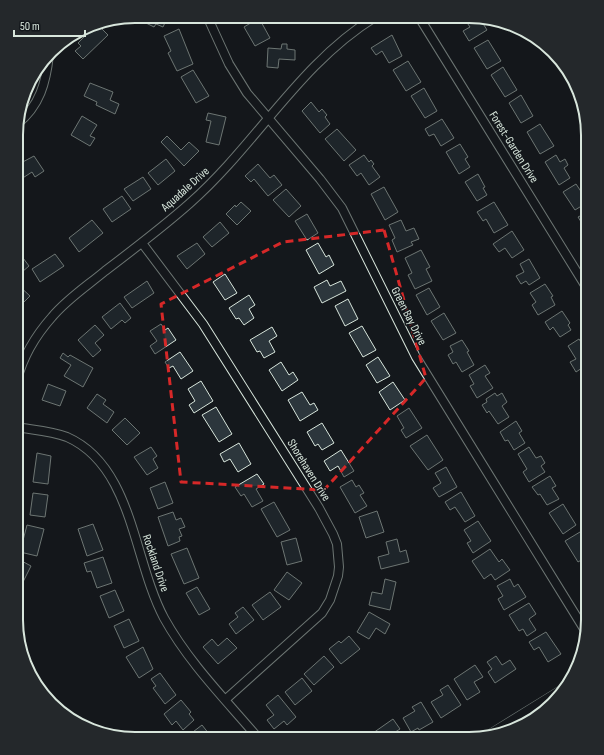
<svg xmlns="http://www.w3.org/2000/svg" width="604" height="755" font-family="'Sofia Sans Condensed',sans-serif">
	<rect width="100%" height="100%" fill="#14181c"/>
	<path fill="#2c363c" stroke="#d8e6dc" d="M144,16h24l-5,11 -7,-3 -2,3 -8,-4 1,-4 -3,-1z
		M463,17h16l8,13 -18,11 -6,-10 7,-4z
		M259,18l11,20 -15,8 -11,-19z
		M97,24l11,11 -25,24 -8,-8 6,-5 -3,-3z
		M179,29l14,35 -16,7 -9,-18 3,-2 -7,-15z
		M392,35l10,21 -13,7 -7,-12 -6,4 -5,-7z
		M488,40l13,21 -14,8 -13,-21z
		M282,44h5v5l8,1v10l-16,-1 -1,9 -11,-1 1,-19 13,1z
		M408,61l13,21 -15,9 -13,-21z
		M503,67l14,23 -12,7 -14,-22z
		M193,70l16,26 -13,7 -15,-26z
		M90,83l23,9 -3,8 9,4 -4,10 -19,-9 1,-3 -13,-6z
		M424,88l13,23 -12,7 -14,-22z
		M521,95l12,21 -12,7 -12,-20z
		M311,102l8,10 3,-3 5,6 -2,2 5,7 -10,9 -18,-22z
		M208,113l18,4 -7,28 -13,-3 5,-21 -5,-1z
		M82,116l15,9 -7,11 5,2 -5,8 -19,-11z
		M442,119l12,19 -13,8 -7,-12 -5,2 -4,-7z
		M540,124l14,22 -14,8 -13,-22z
		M337,129l19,21 -12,11 -19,-22z
		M167,136l14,14 8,-8 10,9 -15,15 -23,-24z
		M460,144l8,13 -3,2 5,8 -11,7 -13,-22z
		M364,155l5,7 2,-2 3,4 -2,2 8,11 -11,8 -8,-12 -4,3 -8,-11z
		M556,155l4,7 5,-3 3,6 -4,3 6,10 -11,7 -14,-23z
		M34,156l10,15 -9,6 -3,-5 -14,9 -1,-16z
		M166,159l9,12 -17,14 -10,-12z
		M258,164l12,14 4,-3 8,10 -14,11 -14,-17 -3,3 -6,-6z
		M478,174l7,13 -2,1 4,7 -10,6 -12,-19z
		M143,177l8,12 -18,12 -9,-12z
		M576,184l6,9 6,-3v12l-13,8 -12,-18z
		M384,187l14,25 -13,8 -14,-26z
		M286,189l15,17 -12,11 -16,-17z
		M122,196l9,13 -19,13 -9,-13z
		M241,202l10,9 -14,14 -11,-11 9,-9 1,2z
		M494,202l14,23 -14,8 -8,-14 -3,2 -6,-9z
		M588,212v13l-2,-3 -3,3 -5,-8z
		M307,214l11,19 -11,7 -12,-19z
		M92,220l11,13 -24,19 -10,-14z
		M401,220l5,11 8,-3 5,11 -8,3 2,3 -16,7 -5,-12 3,-2 -6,-13z
		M220,222l9,11 -17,14 -9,-10z
		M512,231l12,19 -12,8 -7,-10 -6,4 -6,-8z
		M197,243l8,11 -18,15 -10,-13z
		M318,243l8,14 3,-2 5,10 -15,9 -13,-24z
		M421,250l9,17 -4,2 6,12 -17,8 -7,-14 4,-2 -7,-15z
		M55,254l9,12 -24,16 -8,-13z
		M23,258l6,8 -7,6 -5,-9z
		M529,259l11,19 -11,7 -3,-4 -5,3 -5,-8 8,-4 -4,-8z
		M225,274l12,19 -12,7 -12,-18z
		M327,280l3,6 11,-5 5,10 -24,12 -8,-16z
		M147,281l7,12 -22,15 -8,-11z
		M17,284l13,12 -8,8 -3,-2 -2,2z
		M545,284l8,12 -2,1 4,8 -17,10 -6,-10 4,-3 -6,-9z
		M429,288l11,19 -13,8 -11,-20z
		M249,295l6,10 -6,4 5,9 -10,7 -5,-7 -3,1 -7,-11z
		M348,299l10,20 -13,7 -10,-20z
		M120,303l11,15 -6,5 -3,-3 -11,9 -9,-12z
		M562,311l8,12 -2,2 3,5 -11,7 -7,-10 -3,3 -5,-8z
		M444,313l12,20 -13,7 -12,-19z
		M161,324l4,6 3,-2 8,12 -21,14 -5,-8 7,-5 -7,-10z
		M95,325l9,10 -9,8 6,7 -8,7 -15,-17z
		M362,326l14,24 -13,7 -14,-24z
		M272,327l5,9 -8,5 6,11 -11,6 -4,-7 -3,1 -7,-12z
		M579,339l9,14v11l-12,8 -6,-10 6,-3 -8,-13z
		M462,340l7,11 -2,1 7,13 -12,7 -6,-10 -3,2 -5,-9 5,-3 -3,-6z
		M180,352l13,19 -12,8 -8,-13 -4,2 -4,-6z
		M63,353l5,4 2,-2 23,13 -10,19 -19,-11 7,-11 -11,-7z
		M378,357l12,19 -13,7 -11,-18z
		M281,362l8,13 4,-3 5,8 -16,11 -13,-21z
		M485,365l5,8 -5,3 8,12 -16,10 -7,-12 4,-2 -5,-9z
		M201,381l12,20 -19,12 -5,-8 6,-4 -7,-12z
		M393,382l12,18 -15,10 -11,-18z
		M48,384l18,7 -6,15 -18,-6z
		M302,392l8,13 4,-2 4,7 -18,11 -12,-21z
		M495,393l2,3 5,-3 5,9 -5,4 7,11 -11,7 -9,-13 -2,2 -5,-8 5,-3 -1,-3z
		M97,394l9,6 -3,4 11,8 -7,11 -20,-15z
		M216,407l16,27 -13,8 -17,-27z
		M409,408l13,20 -16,10 -5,-8 3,-2 -7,-12z
		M125,418l15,15 -13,12 -15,-15z
		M516,421l6,10 -3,2 6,10 -11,7 -6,-10 -3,1 -5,-9z
		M322,423l12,20 -12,7 -4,-6 -3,2 -8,-14z
		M427,435l16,25 -15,10 -18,-24z
		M239,443l12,21 -13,8 -8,-13 -6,3 -4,-8z
		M151,447l6,9 -4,3 5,9 -11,7 -13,-18z
		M529,447l7,11 5,-2 4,7 -4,3 4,6 -16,10 -6,-10 4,-3 -9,-15z
		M341,450l13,21 -10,6 -6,-11 -8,5 -6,-10z
		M37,453l14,3 -3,28 -15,-2z
		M446,467l11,20 -18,10 -6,-9 8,-5 -6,-10z
		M257,474l7,10 -8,5 7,12 -11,6 -8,-13 -3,2 -6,-9z
		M550,476l6,10 -4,2 7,11 -12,6 -7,-11 -2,1 -6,-8z
		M352,480l4,7 3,-2 5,8 -4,2 7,11 -12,7 -15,-26z
		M165,482l8,21 -15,6 -8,-21z
		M461,492l14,24 -10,6 -10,-15 -5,3 -5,-8z
		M33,493l15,2 -3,22 -15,-2z
		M274,502l16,28 -13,7 -16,-28z
		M563,504l13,21 -13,9 -14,-21z
		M377,511l7,21 -18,6 -7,-21z
		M173,512l3,8 5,-2 4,9 -6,2 3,7 -3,1 1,4 -12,5 -10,-29z
		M478,521l13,20 -18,12 -6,-10 4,-2 -7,-11z
		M93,524l10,26 -16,6 -9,-27z
		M27,525l17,4 -7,27 -17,-4z
		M580,532l8,12v3l-4,2 4,7 -10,6 -13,-21z
		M296,538l6,23 -15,4 -6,-23z
		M397,539l3,13 6,-2 3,12 -28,7 -3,-12 11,-3 -3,-12z
		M187,548l12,30 -15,6 -13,-30z
		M490,549l9,13 3,-3 8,11 -15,10 -4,-6 -7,5 -12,-18z
		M103,557l9,26 -15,5 -6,-17 -4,1 -3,-9z
		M18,559l13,7 -10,20 -5,-2z
		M588,567v10l-5,-7z
		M287,572l15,11 -13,17 -15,-10z
		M385,579l11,3 -6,28 -21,-5 3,-13 10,2z
		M510,579l4,8 4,-3 8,13 -22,13 -6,-11 5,-3 -6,-10z
		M197,587l13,22 -11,6 -13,-22z
		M115,590l9,21 -15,7 -9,-22z
		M270,592l11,15 -18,13 -11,-15z
		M529,603l7,11 -7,5 7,11 -9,6 -4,-7 -4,2 -10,-16z
		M243,607l11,13 -18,14 -7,-10 9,-7 -3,-4z
		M369,612l21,12 -5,10 -9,-6 -7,11 -12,-7z
		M129,619l10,22 -15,7 -10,-22z
		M546,632l15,22 -13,8 -9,-15 -5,3 -5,-8z
		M349,636l11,13 -19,15 -12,-15 10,-8 2,2z
		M227,638l10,10 -19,16 -15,-17 9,-8 6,7z
		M143,647l10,22 -14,9 -13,-21z
		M324,656l10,11 -20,18 -10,-11z
		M496,656l6,9 8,-5 6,9 -21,14 -7,-11 4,-3 -5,-7z
		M475,665l8,12 -9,5 6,10 -13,8 -13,-21z
		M160,673l16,22 -11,9 -12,-16 3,-2 -5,-7z
		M302,678l10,13 -17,14 -10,-13z
		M448,685l13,20 -20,13 -10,-16 12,-7 -3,-5z
		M278,695l18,22 -9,8 -3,-4 -10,8 -7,-9 7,-5 -8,-10z
		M181,700l10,12 -2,2 5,6 -11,10 -7,-9 -4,4 -8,-11z
		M421,702l12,20 -14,8 -1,-2 -7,4 -8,-14 12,-7 -3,-4z
		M393,719l7,10 -8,5 3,5h-18l-4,-6z
		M202,725l11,14h-22l-2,-4z"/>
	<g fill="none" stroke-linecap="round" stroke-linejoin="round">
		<defs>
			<path id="minor" d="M207,16l22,48 18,29 73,86 22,29 74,149 170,275
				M419,17l169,273
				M17,124c23,-18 29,-42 32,-69
				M142,243l61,81 116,184 14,26 4,10 2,23 -1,9 -8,24 -8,13 -97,87
				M17,380c6,-23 19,-45 35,-63 15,-18 35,-31 53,-46 29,-22 58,-44 85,-68 66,-58 109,-139 185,-186
				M16,427c17,3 35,4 51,10 66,29 66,123 97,181 25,45 61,81 95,121"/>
			<path id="tertiary" d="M492,734l76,-47"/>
		</defs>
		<use href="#minor" stroke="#d8e6dc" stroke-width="10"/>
		<use href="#tertiary" stroke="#d8e6dc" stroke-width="12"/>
		<use href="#minor" stroke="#14181c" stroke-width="8"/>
		<use href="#tertiary" stroke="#14181c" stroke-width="11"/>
	</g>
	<path d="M0 0H604V755H0ZM384,230l42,148 -102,112 -143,-8 -20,-178 122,-62z" fill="#14181c" fill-opacity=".55" fill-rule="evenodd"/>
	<path fill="none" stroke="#d62828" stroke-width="3" stroke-dasharray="8 5" stroke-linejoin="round" d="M384,230l42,148 -102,112 -143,-8 -20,-178 122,-62z"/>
	<g text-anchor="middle" stroke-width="3" stroke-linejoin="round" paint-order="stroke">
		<g font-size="12" fill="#d8e6dc" stroke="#14181c">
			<text transform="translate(514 147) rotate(58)" y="4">Forest-Garden Drive</text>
			<text transform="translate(185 189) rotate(-42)" y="4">Aquadale Drive</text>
			<text transform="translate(409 316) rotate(63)" y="4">Green Bay Drive</text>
			<text transform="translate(309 470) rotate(58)" y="4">Shorehaven Drive</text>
			<text transform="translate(156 563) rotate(71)" y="4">Rockland Drive</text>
		</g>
	</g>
	<path d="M0 0H604V755H0ZM135 23H469A112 112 0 0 1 581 135V620A112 112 0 0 1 469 732H135A112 112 0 0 1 23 620V135A112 112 0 0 1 135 23Z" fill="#24282b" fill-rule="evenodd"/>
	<path fill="none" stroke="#d8e6dc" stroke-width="2" d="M135 23H469A112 112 0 0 1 581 135V620A112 112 0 0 1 469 732H135A112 112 0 0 1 23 620V135A112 112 0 0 1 135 23Z"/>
	<path d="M14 30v6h71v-6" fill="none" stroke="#d8e6dc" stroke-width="2"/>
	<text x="20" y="30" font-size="12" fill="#d8e6dc" stroke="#14181c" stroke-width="3" paint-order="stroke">50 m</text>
</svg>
